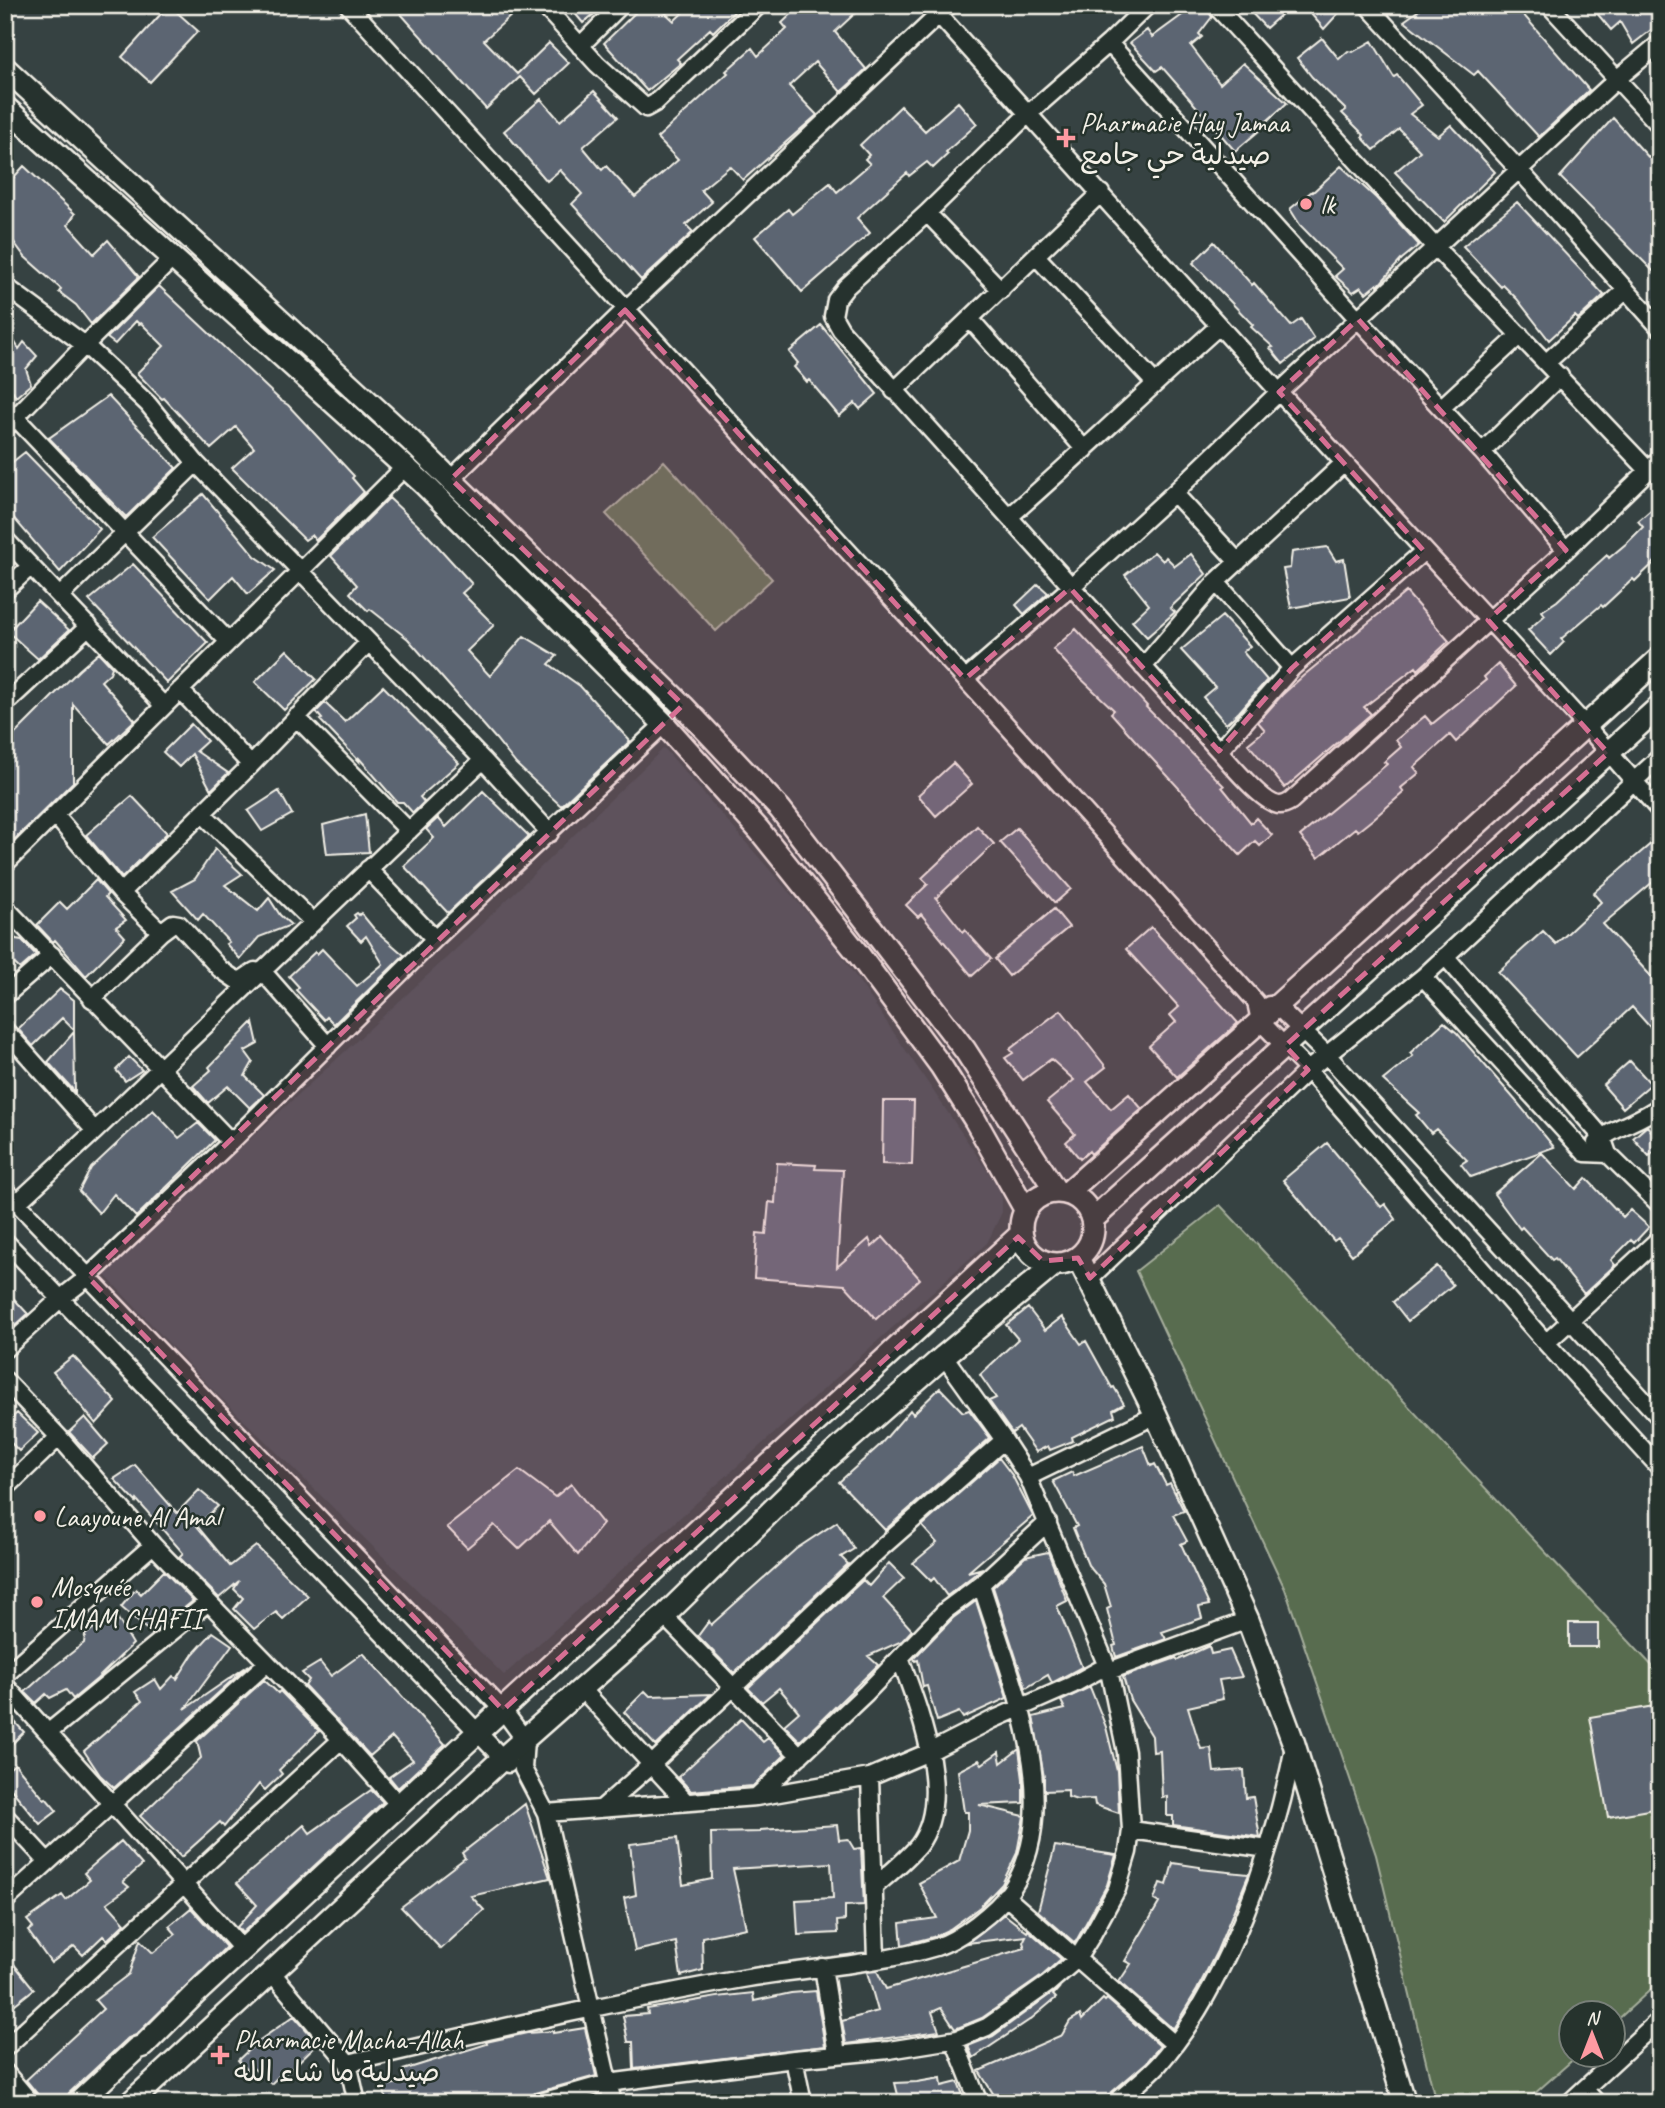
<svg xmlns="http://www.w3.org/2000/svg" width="1665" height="2108" font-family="Caveat,'Playpen Sans Arabic',sans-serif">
	<rect width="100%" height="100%" fill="#364242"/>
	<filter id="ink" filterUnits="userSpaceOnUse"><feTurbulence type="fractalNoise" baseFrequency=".0143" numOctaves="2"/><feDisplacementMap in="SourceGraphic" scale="14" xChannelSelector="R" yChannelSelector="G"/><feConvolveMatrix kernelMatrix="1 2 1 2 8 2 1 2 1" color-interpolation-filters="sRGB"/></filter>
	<g filter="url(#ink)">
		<path fill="#414c50" d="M664,748l169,195 166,245 3,11v13l-15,31 -483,432 -293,-287 -107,-114 352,-325z"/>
		<path fill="#586c4f" stroke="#a6ae9c" stroke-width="2" d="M664,461l108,118 -56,52 -110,-117z
			M1220,1205l436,465 4,89v222l-47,43 -1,-10h-42v42h7l-53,47h-88l-60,-248 -91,-266 -149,-318z"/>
		<path fill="#5c6572" stroke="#f4f1e8" stroke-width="2" d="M169,5l29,26 -48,51 -28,-25z
			M393,5h130l-39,35 33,34 32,-31 20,20 -33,31 -16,-17 -34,32z
			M568,5h37l-22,18z
			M643,5h14l17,16 17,-16h50l-28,27 -3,-3 -33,30 4,4 -34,28 -43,-48z
			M801,5h63l-29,27 31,37 -25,23 -26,-30 -26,24 28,29 -74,65 -13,-14 -29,24 11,12 -26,23 7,7 -52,48 -69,-76 10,-10 -22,-24 -13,11 -43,-50 37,-32 19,22 34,-30 24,26 -35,30 19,23 4,-4 29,31 43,-37 -21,-22 71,-65 -2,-2 26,-23 6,8 29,-27 -5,-6z
			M1177,5h28l7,12 -13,17 3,3 -11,9 29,38 23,-21 44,40 -29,26 2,1 -25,21 -73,-84 -6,4 -26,-28 17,-13 5,7 33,-24z
			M1244,5h48l-26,23z
			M1321,5h25l-22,24 -13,-15z
			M1426,5h89l74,85 -50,47 -61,-66 -4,4 -70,-54z
			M1590,5h70v18l-27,21 -13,-22 -9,8z
			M1322,38l17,21 9,-8 5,1 19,-11 22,36 3,-2 25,30 -12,9 28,22 13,-11 44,47 -51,50 -49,-50 25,-21 -21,-22 -25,21 -12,-13 2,-2 -22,-22 4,-3 -34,-33 -15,-19z
			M958,102l19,22 -31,28 2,2 -15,14 -6,-6 -18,14 -2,-3 -50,45 13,15 -68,59 -47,-55 33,-28 4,5 38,-31 7,9 33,-28 -5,-5 4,-4 -9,-10 41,-39 24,25z
			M1613,118l47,52v108l-100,-101z
			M24,166l51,48 -7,11 26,29 14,-14 31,37 -48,47 -15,-19 -17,-13 2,-3 -36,-32 -12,-16 -8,7v-61z
			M1341,166l35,32 43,47 -17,14 -24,27 -1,-2 -11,9 -5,-6 -8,5 -18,-16 8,-7 -43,-44 -10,-16 22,-18 1,1z
			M1517,202l87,93 -26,24 -3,-3 -26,24 -32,-41 -14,-14 -2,2 -38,-41z
			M1214,242l38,43 2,-2 37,43 10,-7 13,20 -31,25 -13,-16 3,-1 -22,-20 2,-2 -60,-62z
			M159,286l121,114 8,5 66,71 -2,2 12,14 -48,48 -4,-5 -7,5 -73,-72 22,-20 -18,-21 -25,22 -47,-51 -2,1 -25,-26 27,-27 -23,-23 -2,1 -3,-3 -21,23 -8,-6z
			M821,325l56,69 -17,15 -5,-6 -16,13 -30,-36 -2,2 -13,-15 4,-4 -9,-11z
			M5,326l14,23 5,-7 13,14 -11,13 5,15 -15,13 -11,-17z
			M108,396l68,72 -50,49 -77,-79z
			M25,452l75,77 -40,43 -55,-64v-40z
			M203,494l52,62 20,14 -27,24 -15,-18 -23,23 -58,-62z
			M389,498l34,32 49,54 -10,9 32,32 -27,26 23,25 34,-40 33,20 -8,8 31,22 50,55 -69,65 -45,-42 -20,-25 -88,-100 -38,-30 -2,2 -18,-18 7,-8 -26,-29z
			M1660,502v55l-25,24 -2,-2 -30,28 -2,-2 -40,34 3,3 -13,13 -23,-25 17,-15 -3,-4 15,-10 50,-46 2,3 19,-16 15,-15 -5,-6z
			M1327,547l9,14 8,-2 6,38 -59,11 -8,-39 7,-1 2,-16z
			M1154,552l9,9 3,-4 9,9 16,-12 15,20 -36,34 5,4 -28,25 -15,-16 17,-16 -24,-30z
			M133,564l75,79 -41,40 -78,-83z
			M1038,584l10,9 -24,21 -8,-9z
			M1406,592l43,49 -31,29 -2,-3 -52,40 7,7 -86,74 -37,-44 17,-14 -7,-8 24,-27 21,-19z
			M37,601l32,29 -31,29 -30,-27z
			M1222,616l28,30 -7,6 24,28 -28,32 -13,12 -23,-27 12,-10 -34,-37z
			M1076,629l41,44 30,33 -1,1 78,79 -2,1 29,36 5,-5 16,17 -12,11 -5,-5 -15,14 -106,-116 -23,-26 3,-3 -40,-38 -21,-23z
			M287,650l29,29 -32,31 -29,-28z
			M99,653l13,14 -2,6 -9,8 34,39 -26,24 -36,-40v78l-60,59 -8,-8v-89l74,-74z
			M1498,664l18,22 -60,56 -6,-7 -36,32 5,6 -18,15 3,4 -31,27 -15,12 -3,-3 -37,30 -18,-22 87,-72 -3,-2 17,-15 -5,-7 13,-11 16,-13 7,8 54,-44 -2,-3z
			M383,686l76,77 -39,34 4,5 -11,11 -10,-11h-6l-39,-45 1,4 -39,-41 2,-1 -6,-7 9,-9 20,19z
			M191,724l16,17 -11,10 32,22 -17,17 -19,-36 -13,13 -16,-15z
			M953,763l19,21 -36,32 -18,-21z
			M279,791l13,23 -30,17 -14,-20z
			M483,791l46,45 -81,77 -44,-47 30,-28 -8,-9 12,-11 8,9z
			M132,796l35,37 -45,45 -36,-43z
			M365,814l4,38 -42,2 -4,-29z
			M977,826l17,18 -58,54 27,34 2,-2 26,29 -19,17 -51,-62 -3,3 -12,-12 22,-21 -6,-6z
			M1017,828l54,61 -16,14 -55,-61z
			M1660,836v40l-57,48 57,62v30l-11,10 -17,-19 -55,50 -79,-85 45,-41 13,13 45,-42 -8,-9z
			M215,849l27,25 -17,11 33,26 11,-13 11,17 11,10 -32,12 -19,22 -14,-15 3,-2 -26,-28 -5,6 -26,-29 23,-12z
			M96,880l12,14 -3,3 21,23 -10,7 9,10 -39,39 -31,-36 -2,2 -16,-17 23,-23 7,7z
			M1054,909l15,18 -60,49 -14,-17z
			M357,913l2,2 2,-2 13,16 30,26 -70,69 -7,-7 -3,3 -28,-30 3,-3 -10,-11 26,-24 2,2 5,-5 35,37 26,-22 -17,-28 -5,5 -14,-15 9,-8 -2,-3z
			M5,927l11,12 6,1 14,15 -16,14 -15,-14z
			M1151,927l87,96 -61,54 -28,-31 27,-24 -6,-7 9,-8 -53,-58z
			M60,989l14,11v30l-12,-12 -29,28 -15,-17z
			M1061,1010l45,57 -19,15 24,27 18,-15 13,15 -51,45 -2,-3 -9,8 -14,-17 9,-8 -28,-32 27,-22 -23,-21 -28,21 -18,-22 8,-5 -3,-4z
			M253,1022l5,22 -13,7 8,11 -8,14 19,19 -14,13 -22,-22 -20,17 -15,-17 18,-16 -2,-3z
			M1444,1022l13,11 59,68 38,46 -83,30 -10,-13 6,-4 -31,-31 -5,4 -15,-18 3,-2 -36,-33 30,-24 -3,-3z
			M74,1032l1,60 -27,-30z
			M129,1057l13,13 -17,11 -9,-11z
			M1630,1061l21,23 -28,24 -20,-23z
			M883,1101h31l-2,64 -30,-1z
			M153,1110l26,28 19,-15 17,17 -79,77 -22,-23 -15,19 -20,-22 12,-23z
			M1647,1126l13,15v6l-11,9 -16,-18z
			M1327,1143l54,64 4,-3 11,15 -44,36 -14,-17 -4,3 -51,-61z
			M1542,1153l34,36 10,-11 37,39 7,-7 19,17 -15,16 -3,-3 -20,20 4,5 -31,29 -29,-36 -3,2 -30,-33 -2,2 -26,-35z
			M777,1163l39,2 -1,4 28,1 -6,97 32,-28 3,8 11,-10 37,42 -44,40 -31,-34 -91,-7 3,-45 9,1 3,-32 6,1z
			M1437,1266l16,19 -45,36 -15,-19z
			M5,1289l23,25 -23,21z
			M1028,1308l17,22 17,-13 19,27 5,-3 26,47 2,-1 10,17 -11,6 2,6 -43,21 1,4 -23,9 -2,-4 -12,6 -17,-24 -7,5 -23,-32 7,-3 -16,-23 38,-36 -12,-14z
			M73,1356l43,46 -20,22 -43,-52z
			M940,1388l23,24 6,-2 21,28 -105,92 -46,-48 41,-37 30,-35 3,4z
			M17,1413l21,20 -19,18 -14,-14v-13z
			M85,1417l23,27 -15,14 -24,-26z
			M1143,1446l8,20 4,-2 11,21 4,-2 14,28 -11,4 14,26 -6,3 28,61 -10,2 3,11 -40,14 4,7 -50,18 -3,-11 3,-1 -9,-36 4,-2 -7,-23 -16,-19 -15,-37 4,-2 -24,-45 19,-9 2,4z
			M999,1458l13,17 21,41 -65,56 15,-4 -36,28 -13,-18 -3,3 -18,-18 24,-20 -15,-17z
			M135,1465l42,48 22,-23 19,16 -21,20 33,40 26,-20 52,50 -25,23 -7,-7 -22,17 -20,-20 9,-11 -9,-9 5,-8 -20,17 -40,-41 4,-4 -46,-53 -1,2 -22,-23z
			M519,1470l36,27 16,-13 32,40 -25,31 -29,-34 -30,28 -25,-24 -27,23 -20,-21z
			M837,1522l17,27 -13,8 7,7 -114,109 -36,-37 11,-15 2,4 85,-76z
			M1048,1552l19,49 -10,5 25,61 -30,16 -4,-8 -22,13 -33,-101 32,-30z
			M889,1563l15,15 -21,20 29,32 -10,11 -34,15 10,9 -78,76 -16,-16 15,-13 -20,-24 -17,14 -14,-14 115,-108 6,6z
			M164,1571l29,30 -41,33 -31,-27 15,-18 5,5z
			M976,1601l31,97 -44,20 -4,-6 -22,9 -10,-35 -4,1 -5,-27 -3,1 -1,-3 39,-40z
			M115,1614l18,30 -36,35 -24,20 -7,-9 -16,8 -4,-4 -10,9 -11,-11 20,-18 39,-31 1,-8 17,-13 2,4z
			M1569,1623h29v24h-29z
			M213,1632l19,13 -47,64 64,-44 -135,123 -14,-13 -16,-24 58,-50 -7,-9 20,-13 6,10 12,-13 4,3 16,-25z
			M1209,1646l2,8 19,-4 12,27 -23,3 4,19 -35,8 13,42 10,-1 3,24 30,-2 2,28 7,-1 7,40 -87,-12v-9h-6v-20l-5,1 -2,-46 -7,1 -1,-16 -22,-36 -7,-23 53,-19 2,2z
			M363,1653l82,91 -47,44 -9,-11 24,-17 -21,-23 -22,19 -65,-70 4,-6 -7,-7 18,-11 11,14z
			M264,1680l14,13 2,-2 39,40 -40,39 3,4 -17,16 -6,-6 -35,43 -4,-5 -39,35 -41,-41 61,-58 -4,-17z
			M1090,1687l16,40 11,44 2,42 -24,-8 -1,-6 -17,1 -9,-3v-7l-24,1v-14l-11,-60 32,-8 -4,-8z
			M645,1691l5,5 61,-2 -55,52 -32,-34z
			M1660,1705v103l-52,9 -18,-100z
			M741,1719l22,23 5,-4 17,17 -32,31 -62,5 -13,-14z
			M14,1721l10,11 -19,19v-22z
			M1019,1749l4,30v24l-44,2 45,11 -7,37 -15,31 -22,23 -30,22 -17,8 -31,8 -2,-22 37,-5 -18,-35 40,-22 9,-31v-18h-4l-6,-41 21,-11 3,4 17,-12 2,11z
			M15,1764l29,35 2,-1 11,13 -17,13 -28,-34 -7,6v-24z
			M371,1790l12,12 -141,131 -5,-6 20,-22 -20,-22 67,-58 6,8z
			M525,1804l25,74 -79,18 13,14 -43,39 -40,-42 64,-49 -3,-5z
			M837,1825l2,15 9,-1 6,10 7,-1 3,57 -19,1v14l-8,1 1,12 -40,2 -2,-35 37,-2 -2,-35 -98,6 13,59 -44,9 1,33 -22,6 -5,-34 -41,9 -11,-53 12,-3 -6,-51 47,-6 6,47 29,-6 -1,-46 49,-1v-2z
			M121,1841l21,24 -19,17 6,5 -22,16 18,20 -18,17 -4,-4 -20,19 -9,-9 -23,17 -23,-32 5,-4 -6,-7 35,-25 4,5 24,-20 -6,-7z
			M1055,1846l61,9 -9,30 -32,58 -37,-32z
			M1173,1863l27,4v2l49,5 -32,77 -20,39 -24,39 -54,-47 12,-18 -6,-3 34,-58 -5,-3 6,-17 7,2z
			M191,1908l35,39 -90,88 -8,3 -59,55 -4,10h-24l-2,-7 -13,-16 77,-71 -8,-9 34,-26 11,-34 13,13 23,-19 -7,-8z
			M1004,1914l23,18 1,-2 33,29 -19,17 -60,42 -27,11 -14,-21 -9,4 7,19 -93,13 -4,-23 36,-10 -11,-39 10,-1 9,18 139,-41 -2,-6 3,-6 -59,7z
			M5,1953l29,36 -29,23z
			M1060,1987l-7,8 3,3 -25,21 -58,39 -5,-12 25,-10z
			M816,1991l9,55 -191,23 -1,-27h-5l-5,-26 25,-2 -1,-5 70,-12 36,-4 1,8 37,-8z
			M1103,1999l2,2 2,-2 53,47 -13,16 -48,41h-100l-20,-32 83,-36 8,-14 10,-6 2,5z
			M294,2016l24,27 -35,34 -2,-3 -10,10 -18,-16 -5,4 -10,-12 19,-18z
			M585,2028l11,48 -61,17 -6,5 -16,5h-80l-1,-4 -15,4h-30l-4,-17 23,-4 -3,-12 84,-26 -1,-2 41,-9 26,-2v2z
			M941,2078l1,8 16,-4 6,16 -16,5h-48l-5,-20 22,-1z"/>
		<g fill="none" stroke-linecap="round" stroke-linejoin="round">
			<defs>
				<path id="street" d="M348,5l617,674 291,323 4,19 48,49 238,273 114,125
					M543,5l54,59 49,44 9,-5 104,-98
					M930,5l349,387 307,334 74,85
					M1148,5l-39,38 -82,72 -100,98 -81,74 -10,13 -3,16 8,14 378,421c11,12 45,54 61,54 3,0 8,-2 11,-4l275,-251 94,-91
					M1215,5l221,243 213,223
					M1367,5l153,166 140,157
					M1549,5l111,121
					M1109,43l249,276 124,133 84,98
					M580,46l41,-41
					M927,213l74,77
					M1036,256l119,127
					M5,286l80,59 63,59 48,59 287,297 67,73
					M971,320l114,130
					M1547,362l78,-71
					M894,391l207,-198
					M1441,408l79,-73
					M16,418l213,224
					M5,428l80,-83 87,-86
					M1482,452l78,-76
					M451,479l174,-169 324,-305
					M1174,493l64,69
					M1009,517c71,-62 139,-128 210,-191
					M5,539l159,167
					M1216,582l76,86
					M5,590l26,-24
					M60,596l136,-133
					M1143,667l73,-85 128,-119
					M965,679l105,-91 104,-95 105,-101 338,-313 43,-36
					M180,690l71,75
					M5,704l84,-78
					M296,717l113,114
					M1219,751l73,-83 132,-117
					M202,813l111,109
					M55,815l66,78 40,39
					M5,864l400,-397
					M368,869l67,70
					M121,893l130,-128 118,-123
					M5,907l226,235
					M1445,956l157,181 6,17 52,51
					M1423,977l162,176 23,1
					M5,996l47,-41
					M92,999l69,-67 12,-9 6,1 41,45 16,11 7,-1 12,-8 9,2 64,73
					M1269,1005l8,1 50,49 333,363
					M5,1030l90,101
					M1596,1143c18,-17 44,-21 64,-37
					M5,1190l498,520 22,30 -2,29 23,44 67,290
					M17,1203l78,-72 388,-371
					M5,1241l503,523
					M1090,1278l218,-208 115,-93 237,-220
					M1546,1343l114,-105
					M5,1349l55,-50 28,-22 143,-135 204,-203 229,-215
					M5,1380l54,57 94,108 176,181 71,80
					M1028,1477l128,-62
					M5,1489l54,-52
					M664,1616l136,140
					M5,1675l148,-130
					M5,1685l239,266
					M582,1689l104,113
					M49,1732l158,-129
					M870,1777l6,182
					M756,1797l110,-104 80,-83 35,-26 67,-62
					M601,1809l50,-44 230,-217 123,-108
					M546,1813l210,-16 114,-20 59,-25 63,-32 80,-35 27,-15 10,1 139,-51
					M5,1816l42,45
					M1131,1830l137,19
					M874,1887c15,-13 31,-26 44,-41 37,-49 0,-138 -18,-188
					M1005,1896l169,148
					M5,1901l262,-238
					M823,1967l14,87
					M272,1973l76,90 9,40
					M954,2040l25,63
					M5,2048l336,-308
					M794,2059l9,44
					M348,2063c131,-30 262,-61 394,-84 62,-11 134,-14 194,-32 23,-7 61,-36 75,-57 57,-86 -3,-218 -30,-306
					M5,2072l26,31
					M1584,2089l13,14
					M538,2103l70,-20 186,-24 95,-9 69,-11 29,-12 61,-43 29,-25 15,-24 25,-46 11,-37 3,-22 -5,-78 -17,-81 -81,-194 -24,-37 -60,-84
					M1115,2103c15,-13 31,-25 44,-39 69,-79 115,-215 135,-317
					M1569,2103l91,-84"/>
				<path id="secondary" d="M5,68l404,371 274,267 97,103 100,130 85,111 91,141
					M5,107l419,377 240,240 95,106 100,125 82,111 34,54 50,89
					M1021 1228a36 36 0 1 1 72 0a36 36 0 1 1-72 0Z
					M1067,1193l193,-172 400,-363
					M1093,1219l567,-513
					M1078,1258l78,157 92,205 46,124 111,359
					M78,2103l59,-55 6,-2 51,-51 284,-263 543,-498
					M130,2103l372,-344 162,-143 139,-136 141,-124 111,-92"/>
			</defs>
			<use href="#street" stroke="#f4f1e8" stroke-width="21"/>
			<use href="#secondary" stroke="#f4f1e8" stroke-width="26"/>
			<use href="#street" stroke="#26332d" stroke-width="16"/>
			<use href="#secondary" stroke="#26332d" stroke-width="21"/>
		</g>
	</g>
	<path fill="#d66f93" fill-opacity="0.2" stroke="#d66f93" stroke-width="5" stroke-dasharray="14 9" stroke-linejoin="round" d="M625,310l340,369 105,-91 149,163 73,-83 132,-117 -145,-159 79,-73 208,231 -78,70 120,133 -323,293 23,24 -218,208 -12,-20 -35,3 -25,-24 -515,473 -415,-433 595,-572 -232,-226z"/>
	<g fill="#ff9aa2" stroke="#26332d" stroke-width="2.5">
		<path d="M1062.5 127.5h7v7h7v7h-7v7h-7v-7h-7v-7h7z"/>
		<circle cx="1306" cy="204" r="7"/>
		<circle cx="40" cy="1516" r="7"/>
		<circle cx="37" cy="1602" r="7"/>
		<path d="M216.5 2044.5h7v7h7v7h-7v7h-7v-7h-7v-7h7z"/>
	</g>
	<g text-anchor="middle" stroke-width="5" stroke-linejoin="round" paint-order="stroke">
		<g font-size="28" fill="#f4f1e8" stroke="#26332d" text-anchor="start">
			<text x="1080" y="132">Pharmacie Hay Jamaa<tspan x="1080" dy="32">صيدلية حي جامع</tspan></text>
			<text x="1320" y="214">lk</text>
			<text x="54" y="1526">Laayoune Al Amal</text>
			<text x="51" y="1596">Mosquée<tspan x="51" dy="32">IMAM CHAFII</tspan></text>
			<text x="234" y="2049">Pharmacie Macha-Allah<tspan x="234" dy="32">صيدلية ما شاء الله</tspan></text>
		</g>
	</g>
	<rect width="1665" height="2108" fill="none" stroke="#26332d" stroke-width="28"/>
	<rect x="14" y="14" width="1637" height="2080" fill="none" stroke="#f4f1e8" stroke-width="2.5" filter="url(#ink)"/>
	<g transform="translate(1592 2034)"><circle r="33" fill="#26332d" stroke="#787f78" stroke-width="2"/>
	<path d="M0-5L12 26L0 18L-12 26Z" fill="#ff9aa2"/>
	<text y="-10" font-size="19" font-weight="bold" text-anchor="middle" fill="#f4f1e8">N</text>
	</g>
</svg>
